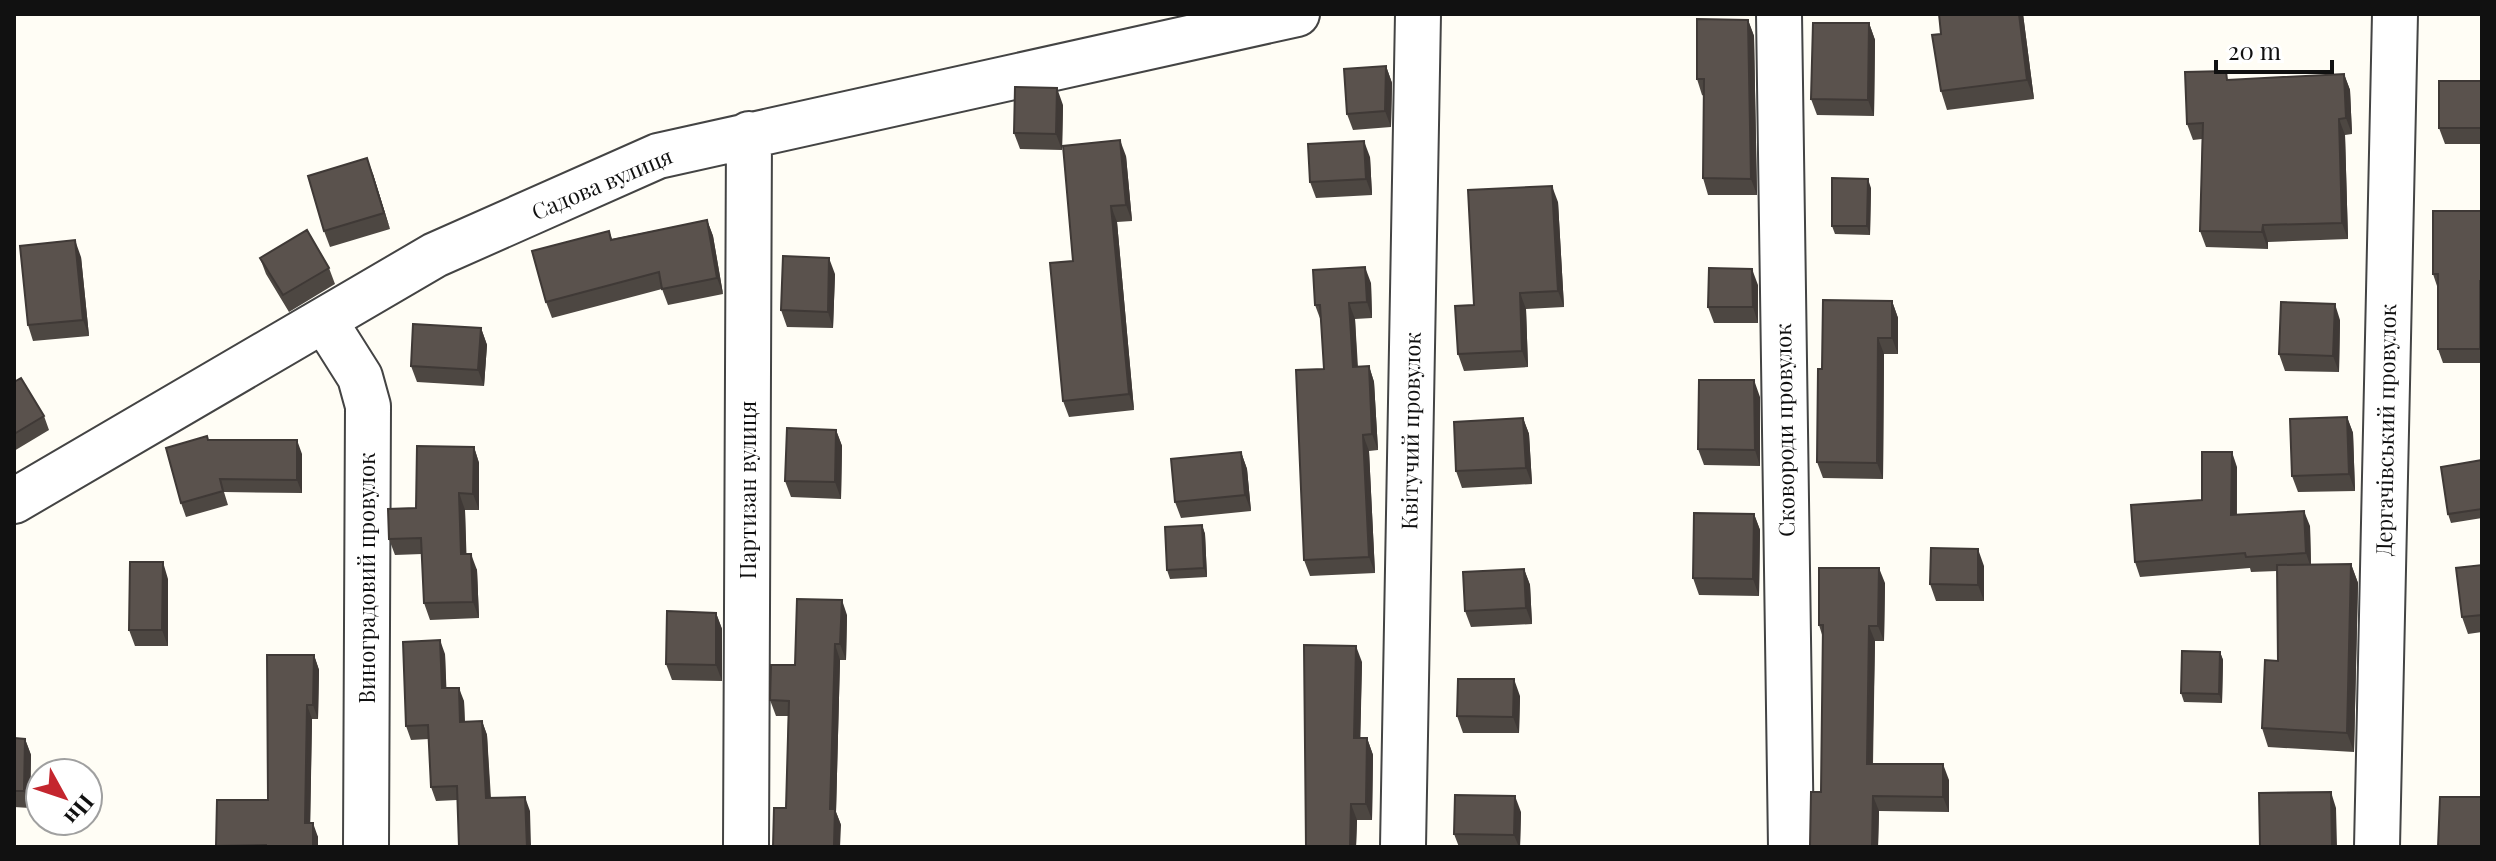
<svg xmlns="http://www.w3.org/2000/svg" width="2496" height="861" font-family="'Playfair Display',serif">
	<rect width="100%" height="100%" fill="#fffdf5"/>
	<g fill="none" stroke-linecap="round" stroke-linejoin="round">
		<defs>
			<path id="minor" d="M1779,14l12,833
				M324,320l36,57 8,29 -2,441
				M14,501l421,-246 223,-99 639,-142
				M746,847l3,-713
				M1403,847l15,-833
				M2377,847l18,-833"/>
		</defs>
		<use href="#minor" stroke="#444" stroke-width="48"/>
		<use href="#minor" stroke="#fff" stroke-width="44"/>
	</g>
	<path fill="#4d4742" d="M2023,14l11,85 -87,11 -6,-19v-57z
		M1748,20l6,16 3,159h-49l-5,-17 1,-82 -2,-1 -5,-16z
		M1869,23l6,17 -1,76 -57,-1 -6,-16z
		M1386,66l6,17 -1,44 -38,3 -6,-16z
		M2344,74l6,16 2,44 -7,1 3,104 -80,3v7l-62,-2 -6,-16 2,-92 -9,1 -6,-16 43,-44z
		M2482,81v63h-37l-6,-16z
		M1063,105l-1,45 -42,-1 -6,-16z
		M1126,156l6,65 -15,1 17,188 -65,7 -6,-16 10,-140z
		M1370,157l2,38 -56,3 -6,-16z
		M373,174l17,55 -60,18 -6,-16z
		M1871,188l-1,47 -35,-1 -3,-8z
		M1558,202l6,105 -38,2 2,58 -64,4 -6,-17 16,-49z
		M2482,211v152h-39l-5,-14v-60l-5,-15z
		M707,220l6,16 10,58 -55,11 -6,-16 -110,29 -6,-16 63,-71 3,8z
		M81,257l8,79 -56,5 -5,-16z
		M260,258l69,10 6,16 -46,28 -23,-38z
		M835,274l-2,54 -46,-1 -6,-17z
		M1371,283l1,35 -17,1 3,48 11,-1 5,16 4,68 -9,1 6,122 -65,3 -6,-16 20,-191 -3,-48 -6,-16z
		M1758,285v38h-44l-6,-16z
		M1892,301l6,17v36h-14l-1,125 -60,-1 -6,-16 5,-93z
		M2340,320l-1,52 -54,-1 -6,-17z
		M481,328l6,17 -3,41 -67,-4 -6,-16z
		M14,382l30,34 5,14 -35,21z
		M1760,397v69l-56,-1 -6,-16z
		M2347,417l6,16 2,58 -57,1 -6,-16z
		M1523,418l6,16 3,50 -70,4 -6,-17z
		M836,430l6,16 -1,53 -50,-2 -6,-16z
		M209,440l93,14v39l-78,-1 4,13 -42,12 -5,-14z
		M474,447l5,16v47h-14l1,44 11,16 2,48 -49,2 -6,-17 -2,-49 -27,1 -6,-16z
		M1241,452l6,17 4,42 -70,7 -6,-16z
		M2482,460v58l-31,5 -3,-9z
		M2237,467v47l73,12 1,38h40l7,19 -4,169 -86,-5 -6,-19 16,-67 -1,-90 -26,1 -1,-4 -110,9 -5,-15z
		M1754,514l6,16 -1,66 -60,-1 -6,-17z
		M1202,525l3,9 2,43 -37,2 -3,-9z
		M2482,565v67l-14,2 -6,-17z
		M1984,566v35h-48l-6,-17z
		M1524,569l6,16 2,39 -61,3 -6,-16z
		M168,579v67h-33l-6,-16z
		M1885,583l-1,58h-9l-2,123 76,16v32l-70,-1 -1,36h-68l11,-55 2,-154 -4,-13z
		M716,613l6,16v52l-50,-1 -6,-16z
		M847,615l-1,45h-6l-4,152 5,13 -55,-17 2,-92h-12l-6,-16 25,-35z
		M2220,652l3,8 -1,43 -38,-1 -3,-9z
		M445,654l1,34 18,13 1,21 17,-1 5,14 4,63 39,13 -73,-11 -21,1 -5,-14 -2,-48 -18,1 -5,-14z
		M314,655l5,15 -1,49h-6l-2,104 8,14v10h-101l-1,-1 52,-46z
		M1362,662l-2,76h7l6,17 -1,65h-15l-1,27h-50z
		M1520,696l-1,37h-56l-6,-17z
		M14,738l11,1 6,16 -1,53 -16,-1z
		M1521,812l-1,35h-61l-5,-13z"/>
	<path fill="#3f3936" d="M2019,14h4l11,85 -7,-19z
		M1748,20l6,16 3,159 -6,-16z
		M1869,23l6,17 -1,76 -6,-16z
		M1386,66l6,17 -1,44 -6,-16z
		M2344,74l6,16 2,44 -6,-16z
		M1057,88l6,17 -1,45 -6,-16z
		M2339,119l6,16 3,104 -6,-16z
		M1120,140l6,16 6,65 -6,-16z
		M1364,141l6,16 2,38 -6,-16z
		M367,158l6,16 17,55 -6,-16z
		M1868,179l3,9 -1,47 -3,-9z
		M1552,186l6,16 6,105 -6,-16z
		M1111,206l6,16 17,188 -5,-16z
		M707,220l6,16 10,58 -6,-16z
		M2263,225l5,17v7l-6,-17z
		M75,240l6,17 8,79 -6,-16z
		M829,258l6,16 -2,54 -5,-16z
		M1365,267l6,16 1,35 -5,-16z
		M1752,269l6,16v38l-5,-16z
		M2480,281l2,7v67l-2,-6z
		M1520,293l6,16 2,58 -6,-16z
		M1892,301l6,17v36l-6,-16z
		M1349,303l6,16 3,64 -5,-16z
		M2335,304l5,16 -1,52 -6,-16z
		M481,328l6,17 -3,41 -6,-16z
		M1878,338l6,16 -1,125 -6,-16z
		M1369,366l5,16 4,68 -6,-16z
		M1754,380l6,17v69l-5,-16z
		M2347,417l6,16 2,58 -6,-17z
		M1523,418l6,16 3,50 -6,-16z
		M836,430l6,16 -1,53 -6,-17z
		M1363,435l6,16 6,122 -6,-16z
		M297,440l5,14v39l-5,-13z
		M474,447l5,16v47l-6,-16z
		M1241,452l6,17 4,42 -6,-16z
		M2232,452l5,15 -1,63 -5,-15z
		M459,493l6,17 2,60 -6,-16z
		M2304,511l6,15 1,42 -5,-15z
		M1754,514l6,16 -1,66 -6,-17z
		M1202,525l3,9 2,43 -3,-9z
		M1978,549l6,17v35l-6,-16z
		M471,554l6,16 2,48 -6,-16z
		M163,562l5,17v67l-6,-16z
		M2351,564l7,19 -4,169 -7,-19z
		M1879,568l6,15 -1,58 -6,-15z
		M1524,569l6,16 2,39 -6,-16z
		M842,600l5,15 -1,45 -6,-16z
		M716,613l6,16v52l-6,-16z
		M1869,626l6,15 -3,138 -5,-15z
		M440,640l5,14 2,48 -5,-14z
		M835,644l5,16 -4,152 5,13 -1,22 -6,-2 -4,-36z
		M1356,646l6,16 -2,93 -6,-17z
		M2220,652l3,8 -1,43 -3,-9z
		M314,655l5,15 -1,49 -5,-14z
		M1514,679l6,17 -1,37 -6,-16z
		M459,688l5,13 1,35 -5,-14z
		M307,705l5,14 -2,118 -5,-14z
		M482,721l5,14 4,77 -5,-14z
		M1367,738l6,17 -1,65 -6,-16z
		M25,739l6,16 -1,53 -6,-17z
		M1943,764l6,16v32l-6,-15z
		M2331,792l5,16 1,39h-5z
		M1515,796l6,16 -1,35h-1l-5,-12z
		M1873,796l6,15 -1,36h-6z
		M525,797l5,14 1,36h-4z
		M1351,804l6,16 -1,27h-6z
		M313,823l5,14v10h-5z"/>
	<path fill="#5a524d" stroke="#3f3936" stroke-width="2" d="M1939,14h80l8,66 -86,11 -9,-56 9,-1z
		M1697,19l51,1 3,159 -48,-1 1,-99h-7z
		M1813,23h56l-1,77 -57,-1z
		M1386,66l-1,45 -38,3 -3,-45z
		M2226,71l1,9 117,-6 2,44 -7,1 3,104 -79,2 -1,7 -62,-1 3,-108 -16,1 -2,-52z
		M2439,81h43v47h-43z
		M1015,87l42,1 -1,46 -42,-1z
		M1120,140l6,65 -15,1 18,188 -66,7 -13,-138 23,-2 -10,-115z
		M1364,141l2,38 -56,3 -2,-38z
		M367,158l17,55 -60,18 -16,-55z
		M1832,178l36,1 -1,47h-35z
		M1552,186l6,105 -38,2 2,58 -64,3 -3,-48 19,-1 -6,-115z
		M2433,211h49v70h-2v68h-42v-75h-5z
		M707,220l10,58 -55,11 -3,-17 -113,30 -14,-51 77,-20 2,9z
		M307,230l22,38 -46,27 -23,-37z
		M75,240l8,80 -55,5 -8,-79z
		M783,256l46,2 -1,54 -47,-2z
		M1365,267l2,35 -18,1 4,64 16,-1 3,68 -9,1 6,122 -65,3 -8,-190 28,-1 -4,-64h-5l-2,-35z
		M1709,268l43,1 1,38h-45z
		M1823,300l69,1v37h-14l-1,125 -60,-1 1,-93h4z
		M2281,302l54,2 -2,52 -54,-2z
		M413,324l68,4 -3,42 -67,-4z
		M21,378l23,38 -30,18v-52z
		M1699,380h55l1,70 -57,-1z
		M2347,417l2,57 -57,2 -2,-57z
		M1523,418l3,50 -70,3 -2,-49z
		M787,428l49,2 -1,52 -50,-1z
		M207,436l1,4h89v40l-77,-1 3,12 -42,12 -15,-55z
		M417,446l57,1 -1,47 -14,-1 2,61h10l2,48 -49,1 -3,-65 -32,1 -1,-30 28,-1z
		M1241,452l4,43 -70,7 -4,-43z
		M2202,452h30l-1,63 73,-4 2,42 -60,4 -1,-4 -110,9 -4,-57 71,-5z
		M2482,460v49l-34,5 -7,-47z
		M1694,513l60,1 -1,65 -60,-1z
		M1202,525l2,43 -37,2 -2,-43z
		M1931,548l47,1v36l-48,-1z
		M130,562h33l-1,68h-33z
		M2351,564l-4,169 -85,-5 3,-68 13,1 -1,-96z
		M2482,565v50l-20,2 -6,-49z
		M1819,568h60l-1,58h-9l-2,138h76v33l-70,-1 -1,51 -62,-1 1,-54h10l2,-167h-4z
		M1524,569l2,39 -61,3 -2,-39z
		M797,599l45,1 -2,44h-5l-5,165h5l-1,36 6,1v1h-67l1,-39h12l3,-107 -19,-1 1,-35h24z
		M667,611l49,2v52l-50,-1z
		M440,640l2,48h17l1,34 22,-1 4,77 39,-1 2,50h-68l-2,-61 -26,1 -3,-62 -22,1 -3,-84z
		M1304,645l52,1 -2,92h13l-1,66h-15l-1,43h-44z
		M2182,651l38,1 -1,42 -38,-1z
		M267,655h47l-1,50h-6l-2,118h8v24h-47v-2l-50,1 1,-46h51z
		M1458,679h56l-1,38 -56,-1z
		M14,738l11,1 -1,52h-10z
		M2331,792l1,55h-72l-1,-54z
		M1455,795l60,1 -1,39 -60,-1z
		M2440,797h42v50h-44z"/>
	<g text-anchor="middle" stroke-width="8" stroke-linejoin="round" paint-order="stroke">
		<g font-size="22" fill="#111" stroke="#fff">
			<text transform="translate(602 184) rotate(-23)" y="8">Садова вулиця</text>
			<text transform="translate(1785 430) rotate(-91)" y="8">Сковороди провулок</text>
			<text transform="translate(2386 430) rotate(-89)" y="8">Дергачівський провулок</text>
			<text transform="translate(1411 431) rotate(-89)" y="8">Квітучий провулок</text>
			<text transform="translate(748 490) rotate(-90)" y="8">Партизан вулиця</text>
			<text transform="translate(367 578) rotate(-90)" y="8">Виноградовий провулок</text>
		</g>
	</g>
	<rect width="2496" height="861" fill="none" stroke="#111111" stroke-width="32"/>
	<g transform="translate(64 797) rotate(130)"><circle r="38" fill="#ffffff" stroke="#a0a0a0" stroke-width="2"/>
	<path d="M0-6L14 30L0 20L-14 30Z" fill="#c4262e"/>
	<text y="-12" font-size="22" font-weight="bold" text-anchor="middle" fill="#111111">Пн</text>
	</g>
	<path d="M2216 60v12h116v-12" fill="none" stroke="#111111" stroke-width="4"/>
	<text x="2228" y="60" font-size="24" fill="#111111" stroke="#ffffff" stroke-width="6" paint-order="stroke">20 m</text>
</svg>
